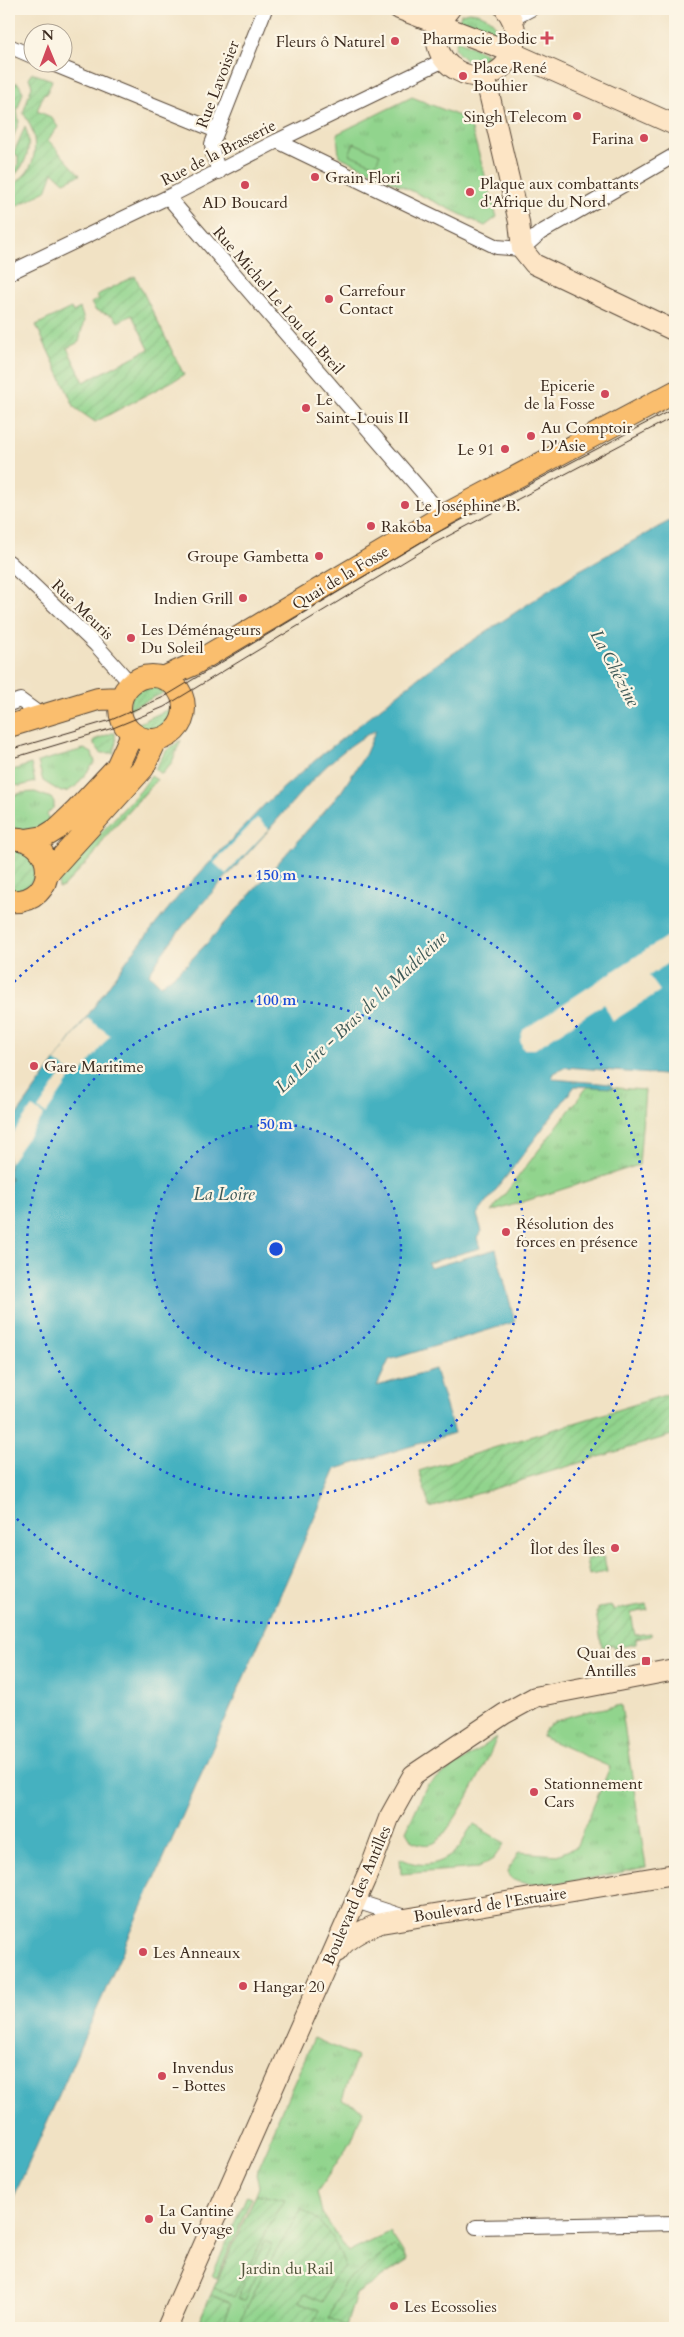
<svg xmlns="http://www.w3.org/2000/svg" width="684" height="2337" font-family="Cardo,serif">
	<defs>
		<pattern id="grass-tufts" width="24" height="20" patternUnits="userSpaceOnUse" patternTransform="scale(1.25)"><rect width="24" height="20" fill="#91d48d"/><path d="M3 7l-1-3M5 7V3M7 7l1-3M15 17l-1-3M17 17v-4M19 17l1-3" fill="none" stroke="#7eb679"/></pattern>
		<pattern id="garden-furrows" width="10" height="10" patternUnits="userSpaceOnUse" patternTransform="scale(1.25)"><rect width="10" height="10" fill="#91d48d"/><path d="M-1 1l2-2M0 10L10 0M9 11l2-2" fill="none" stroke="#7eb679"/></pattern>
	</defs>
	<rect width="100%" height="100%" fill="#fcf5e5"/>
	<filter id="ink" filterUnits="userSpaceOnUse"><feTurbulence type="fractalNoise" baseFrequency=".02" numOctaves="2"/><feDisplacementMap in="SourceGraphic" scale="10" xChannelSelector="R" yChannelSelector="G"/><feConvolveMatrix kernelMatrix="1 2 1 2 8 2 1 2 1" color-interpolation-filters="sRGB"/></filter>
	<filter id="wash" filterUnits="userSpaceOnUse"><feTurbulence type="fractalNoise" baseFrequency=".0096" numOctaves="4" result="noise"/><feDisplacementMap in="SourceGraphic" scale="20" xChannelSelector="R" yChannelSelector="G"/><feGaussianBlur stdDeviation="1.12" result="paint"/><feColorMatrix in="noise" values="0 0 0 0 0 0 0 0 0 0 0 0 0 0 0 0 0 1.4 0 .05"/><feComposite in="paint" operator="in"/></filter>
	<g filter="url(#wash)">
		<rect width="100%" height="100%" fill="#f1e2c4"/>
		<path fill="url(#grass-tufts)" stroke="#667f56" d="M469,12c15,1 25,7 30,21l-2,4 -38,-17 2,-6z
			M457,40l35,16 -2,4c-15,5 -28,1 -35,-12z
			M412,97l57,23 28,97 -12,9 -146,-70 -2,-22z
			M84,749l8,4 3,9 -19,24 -8,5 -7,1 -18,-11 -5,-19z
			M31,764l4,18 -15,4 -5,-1 -4,-7 2,-8z
			M35,792l16,6 3,4v5l-7,7 2,6c-8,15 -26,10 -40,8v-31l12,-4z
			M588,1086l57,4 -6,75 -148,47z
			M621,1705l25,162c-23,4 -132,33 -139,5l12,-20 38,3 19,-8 34,-80 -61,-27 -7,-3c0,-21 62,-28 79,-32z
			M496,1738c-4,17 -47,99 -62,105 -7,3 -15,1 -22,-2l-6,-10 21,-46z
			M474,1825l31,18 -12,16 -15,9 -77,6 -1,-16c22,12 46,7 61,-13 4,-7 7,-16 13,-20z
			M314,2038l43,19 -15,42 21,11 -12,32 -34,50 5,21 26,39 42,-20 18,28 -52,34 -11,34h-149l60,-134 3,-8 -3,-12 14,-32 -2,-1z
			M247,2195l5,2 -35,81 -5,-2z"/>
		<path fill="url(#garden-furrows)" stroke="#667f56" d="M32,73l20,7 -5,14 -3,-1 -7,18 14,6 7,10 -10,13 32,35 -16,7 -11,-10 -7,19 -37,19v-21c6,-6 16,-13 20,-20 10,-18 6,-40 -6,-56l9,-27 -3,-8z
			M14,83h4l5,9 -6,19 2,11 -10,26v-51z
			M25,127c8,21 1,40 -16,53v-9l5,-1 4,-5v-8l-4,-5z
			M135,276l49,99 -89,47 -20,-14 -39,-83 35,-17 2,4 7,-4 4,12 -5,22 -12,6 17,34 65,-33 -17,-34 -14,7 -5,-6 -18,-6 -4,-7 8,-4 -2,-4z
			M149,685h8l11,6 -39,18c0,-13 7,-21 20,-24z
			M175,706c0,23 -23,32 -40,19z
			M112,733h3l1,9 -2,11h-13l-7,-9v-4z
			M181,740l-9,22 -10,12 -7,-5 11,-18z
			M151,776l6,4 -51,56 -13,20 -30,31 -4,1 -1,-5 19,-25 64,-68z
			M9,848l17,2c13,15 13,21 3,37l-20,5z
			M675,1392v42l-245,74 -11,-37z
			M604,1557l3,15 -18,3 -3,-16z
			M646,1604l2,6 -17,3 4,22 16,-2v3l-15,3v5l-22,4 -1,-3 -11,2 -6,-35h2v-4l14,-2 1,4z
			M256,2194l29,6 -20,33 -31,64 -20,-9z
			M302,2208c22,14 35,34 43,59l-11,9 -11,25 -19,-8 -4,9 19,8 -8,18h-74l28,-58z
			M265,2241l7,3 -28,57 -7,-3z
			M394,2246l14,14 -52,34 -10,32 -17,-8 15,-35z
			M211,2295l20,8 -11,25h-24z"/>
		<path fill="#91d48d" stroke="#667f56" d="M354,143l26,11 -5,11 -26,-11z"/>
		<path fill="#44b1c0" stroke="#406e6f" fill-rule="evenodd" d="M675,518v558l-109,-9 -14,7 1,5 57,5 3,4 -38,-2 -98,129 5,16 -5,7 3,10 -52,15 2,5 66,-19 19,73 -126,38 -12,26 58,-17 19,64 -118,36 -327,739v-1082l121,-170 51,-63 85,-90 53,-46 109,-87 150,-99zM376,730l-11,25 -24,37 -133,150 -22,23 -25,20 -12,-11c29,-49 71,-89 109,-132 35,-39 70,-88 118,-112z"/>
		<path fill="#f1e2c4" d="M257,818l12,11 -43,45 -12,-11z
			M675,931v27l-26,18 11,15 -47,30 -9,-17 -69,45h-12l-3,-9 3,-10z
			M87,1018l23,17 -32,43 -23,-17z
			M64,1071l8,5 -26,38 -8,-5z
			M32,1107l12,8 -35,49v-25z"/>
		<g fill="none" stroke-linecap="round" stroke-linejoin="round">
			<path stroke="#3e5957" stroke-width="1" stroke-dasharray="6 5" stroke-linecap="butt" d="M9,1176l2,1 -2,12"/>
		</g>
	</g>
	<g filter="url(#ink)">
		<g fill="none" stroke-linecap="round" stroke-linejoin="round">
			<defs>
				<path id="street" d="M512,19l19,-10
					M9,46l23,10
					M48,62l169,69
					M277,141l220,106 25,2 18,-16 135,-78
					M219,172l-6,-18 -1,-10 53,-135
					M168,197l275,319
					M9,273l159,-76 109,-56 167,-81
					M9,562l87,83 35,39
					M9,704l11,-4 22,16
					M358,1894l4,9 43,14
					M476,2227l199,-4"/>
				<path id="secondary" d="M399,9l112,43 164,73
					M450,9c-48,51 48,102 64,36 3,-14 0,-26 -9,-36
					M485,76l34,146 3,27 12,15 141,67
					M337,1952c10,-15 27,-23 44,-29l294,-49
					M167,2328l205,-464 17,-46 24,-43 91,-61 31,-17 140,-27"/>
				<path id="primary" d="M120 708a32 32 0 1 1 64 0a32 32 0 1 1-64 0Z
					M163,678l29,-13 251,-149 232,-124
					M9,726l89,-27 23,-1
					M9,839c49,-6 52,67 0,62
					M26,840l18,-3 13,-8 19,-18 41,-44 15,-33
					M47,874l96,-106 13,-28"/>
			</defs>
			<use href="#street" stroke="#564637" stroke-width="16"/>
			<use href="#secondary" stroke="#564637" stroke-width="22"/>
			<use href="#primary" stroke="#564637" stroke-width="24"/>
			<use href="#street" stroke="#fff" stroke-width="14"/>
			<use href="#secondary" stroke="#fde5c5" stroke-width="20"/>
			<use href="#primary" stroke="#fabe6e" stroke-width="22"/>
			<path stroke="#3b2a1e" stroke-width="1" d="M9,750l102,-30 53,-23 267,-161 244,-128
				M9,759l104,-31 51,-21 271,-164 240,-127"/>
		</g>
	</g>
	<circle cx="276" cy="1249" r="125" fill="#1d4ed8" fill-opacity=".12"/>
	<g fill="none" stroke="#1d4ed8" stroke-width="2.5" stroke-dasharray="2.5 5">
		<circle cx="276" cy="1249" r="125"/>
		<circle cx="276" cy="1249" r="249"/>
		<path d="M9 987A374 374 0 1 1 9 1511"/>
	</g>
	<g fill="#d1495b" stroke="#fcf5e5" stroke-width="2">
		<path d="M544.5 30.5h5v5h5v5h-5v5h-5v-5h-5v-5h5z"/>
		<circle cx="395" cy="41" r="5"/>
		<circle cx="463" cy="76" r="5"/>
		<circle cx="577" cy="116" r="5"/>
		<circle cx="644" cy="138" r="5"/>
		<circle cx="315" cy="177" r="5"/>
		<circle cx="245" cy="185" r="5"/>
		<circle cx="470" cy="192" r="5"/>
		<circle cx="329" cy="299" r="5"/>
		<circle cx="605" cy="394" r="5"/>
		<circle cx="306" cy="408" r="5"/>
		<circle cx="531" cy="436" r="5"/>
		<circle cx="505" cy="449" r="5"/>
		<circle cx="405" cy="505" r="5"/>
		<circle cx="371" cy="526" r="5"/>
		<circle cx="319" cy="556" r="5"/>
		<circle cx="243" cy="598" r="5"/>
		<circle cx="131" cy="638" r="5"/>
		<circle cx="34" cy="1066" r="5"/>
		<circle cx="506" cy="1232" r="5"/>
		<circle cx="615" cy="1548" r="5"/>
		<rect x="641" y="1656" width="10" height="10" rx="2.5"/>
		<circle cx="534" cy="1792" r="5"/>
		<circle cx="143" cy="1952" r="5"/>
		<circle cx="243" cy="1986" r="5"/>
		<circle cx="162" cy="2076" r="5"/>
		<circle cx="149" cy="2219" r="5"/>
		<circle cx="394" cy="2306" r="5"/>
	</g>
	<g text-anchor="middle" stroke-width="4.5" stroke-linejoin="round" paint-order="stroke">
		<g font-size="16" fill="#3b2a1e" stroke="#fcf5e5" text-anchor="start">
			<text x="537" y="44" text-anchor="end">Pharmacie Bodic</text>
			<text x="385" y="47" text-anchor="end">Fleurs ô Naturel</text>
			<text x="473" y="73">Place René<tspan x="473" dy="18">Bouhier</tspan></text>
			<text x="567" y="122" text-anchor="end">Singh Telecom</text>
			<text x="634" y="144" text-anchor="end">Farina</text>
			<text x="325" y="183">Grain Flori</text>
			<text x="480" y="189">Plaque aux combattants<tspan x="480" dy="18">d'Afrique du Nord</tspan></text>
			<text x="245" y="208" text-anchor="middle">AD Boucard</text>
			<text x="339" y="296">Carrefour<tspan x="339" dy="18">Contact</tspan></text>
			<text x="595" y="391" text-anchor="end">Epicerie<tspan x="595" dy="18">de la Fosse</tspan></text>
			<text x="316" y="405">Le<tspan x="316" dy="18">Saint-Louis II</tspan></text>
			<text x="541" y="433">Au Comptoir<tspan x="541" dy="18">D'Asie</tspan></text>
			<text x="495" y="455" text-anchor="end">Le 91</text>
			<text x="415" y="511">Le Joséphine B.</text>
			<text x="381" y="532">Rakoba</text>
			<text x="309" y="562" text-anchor="end">Groupe Gambetta</text>
			<text x="233" y="604" text-anchor="end">Indien Grill</text>
			<text x="141" y="635">Les Déménageurs<tspan x="141" dy="18">Du Soleil</tspan></text>
			<text x="44" y="1072">Gare Maritime</text>
			<text x="516" y="1229">Résolution des<tspan x="516" dy="18">forces en présence</tspan></text>
			<text x="605" y="1554" text-anchor="end">Îlot des Îles</text>
			<text x="636" y="1658" text-anchor="end">Quai des<tspan x="636" dy="18">Antilles</tspan></text>
			<text x="544" y="1789">Stationnement<tspan x="544" dy="18">Cars</tspan></text>
			<text x="153" y="1958">Les Anneaux</text>
			<text x="253" y="1992">Hangar 20</text>
			<text x="172" y="2073">Invendus<tspan x="172" dy="18">- Bottes</tspan></text>
			<text x="159" y="2216">La Cantine<tspan x="159" dy="18">du Voyage</tspan></text>
			<text x="404" y="2312">Les Ecossolies</text>
		</g>
		<g font-size="16" fill="#3b2a1e" stroke="#fcf5e5">
			<text transform="translate(217 84) rotate(-69)" y="6">Rue Lavoisier</text>
			<text transform="translate(218 152) rotate(-27)" y="6">Rue de la Brasserie</text>
			<text transform="translate(279 300) rotate(49)" y="6">Rue Michel Le Lou du Breil</text>
			<text transform="translate(340 577) rotate(-31)" y="6">Quai de la Fosse</text>
			<text transform="translate(83 609) rotate(44)" y="6">Rue Meuris</text>
			<text transform="translate(356 1895) rotate(-67)" y="6">Boulevard des Antilles</text>
			<text transform="translate(490 1904) rotate(-9)" y="6">Boulevard de l'Estuaire</text>
		</g>
		<g font-size="16" fill="#50543a" stroke="#fcf5e5">
			<text x="287" y="2274">Jardin du Rail</text>
		</g>
		<g font-size="18" font-style="italic" fill="#3e5957" stroke="#fcf5e5">
			<text transform="translate(615 668) rotate(62)" y="6">La Chézine</text>
			<text transform="translate(361 1012) rotate(-43)" y="6">La Loire - Bras de la Madeleine</text>
			<text x="224" y="1200">La Loire</text>
		</g>
	</g>
	<circle cx="276" cy="1249" r="8" fill="#1d4ed8" stroke="#fcf5e5" stroke-width="2.5"/>
	<g font-size="15" text-anchor="middle" font-weight="bold" fill="#1d4ed8" stroke="#fcf5e5" stroke-width="4.5" stroke-linejoin="round" paint-order="stroke">
		<text x="276" y="880">150 m</text>
		<text x="276" y="1005">100 m</text>
		<text x="276" y="1129">50 m</text>
	</g>
	<rect width="684" height="2337" fill="none" stroke="#fcf5e5" stroke-width="30"/>
	<g transform="translate(48 48) rotate(359)"><circle r="24" fill="#fcf5e5" stroke="#afa495"/>
	<path d="M0-4L9 19L0 12L-9 19Z" fill="#d1495b"/>
	<text y="-8" font-size="14" font-weight="bold" text-anchor="middle" fill="#3b2a1e">N</text>
	</g>
</svg>
